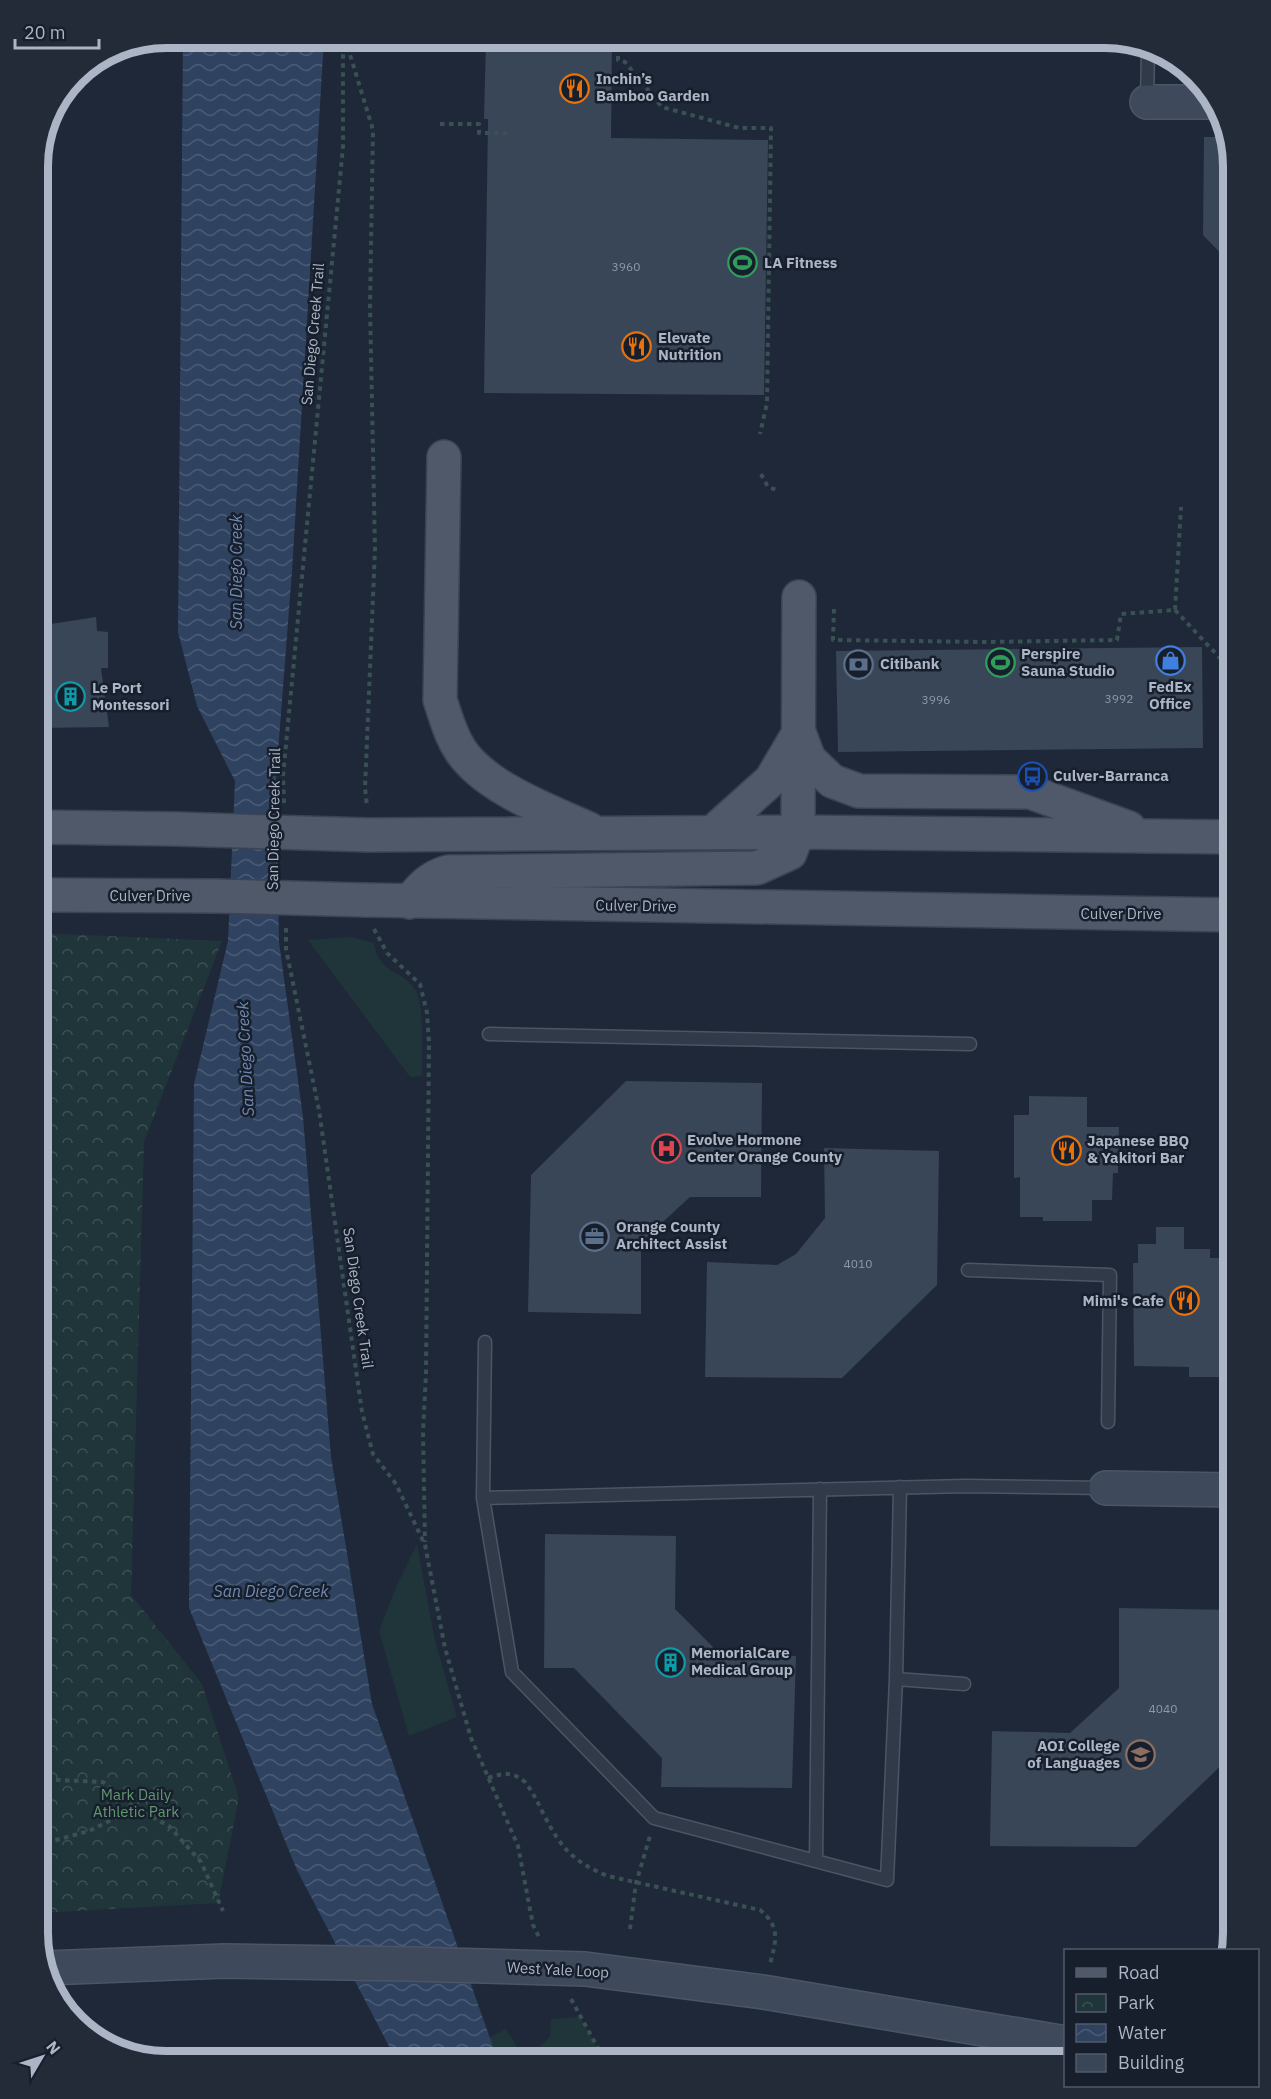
<svg xmlns="http://www.w3.org/2000/svg" width="1271" height="2099" font-family="'IBM Plex Sans',sans-serif">
	<defs>
		<pattern id="park-crowns" width="20" height="18" patternUnits="userSpaceOnUse" patternTransform="scale(1.5)"><rect width="20" height="18" fill="#203539"/><path d="M2 6a3 3 0 1 1 6 0M12 15a3 3 0 1 1 6 0" fill="none" stroke="#3e5054"/></pattern>
		<pattern id="water-waves" width="16" height="10" patternUnits="userSpaceOnUse" patternTransform="scale(1.5)"><rect width="16" height="10" fill="#2f4361"/><path d="M0 5q4-4 8 0t8 0" fill="none" stroke="#4a5c76"/></pattern>
	</defs>
	<rect width="100%" height="100%" fill="#1e2838"/>
	<path fill="#203539" d="M350,937l24,6c5,33 30,26 42,48 9,18 5,63 6,85l-12,1 -102,-137z
		M417,1544l18,97 22,76 -48,19 -30,-105 17,-44z
		M580,2017l25,44h-107l-9,-23 17,-9 20,32 24,-24 1,-18z"/>
	<path fill="url(#park-crowns)" d="M38,933l184,8 -78,201 -13,453 71,89 37,114 -21,105 -180,10z"/>
	<path fill="url(#water-waves)" d="M183,38h141l-32,533 -16,207 3,164 24,175 28,340 41,247 126,357h-103l-3,-9 -95,-182 -108,-262 5,-524 34,-143 7,-160 -38,-75 -19,-74z"/>
	<path fill="#394658" d="M486,38h126l-1,100 157,2 -4,255 -280,-2 4,-274h-4z
		M1204,137h23l6,28v101l-30,-31z
		M96,617l1,14 11,1v36h-7l8,59 -71,1v-102z
		M1202,647l1,101 -365,4 -2,-101z
		M626,1081l136,2 -1,114h-71l-49,45v72l-113,-2 3,-137z
		M1029,1096l58,1v30h32l-1,46h-5l-1,27h-20v21h-49v-4h-23v-40l-6,1v-63h15z
		M824,1148l115,3 -2,134 -95,93 -137,-1 2,-115 70,3 19,-11 29,-36z
		M1156,1227h28v22h26v9h23v46h-7l-1,49h-4v24h-32v-10l-55,-1 -1,-103h5v-19h18z
		M545,1534l131,2 -1,73 47,47h74l-4,132 -131,-1 1,-29 -88,-90h-30z
		M1119,1608l114,2 -3,147 -94,90 -146,-1 2,-115 78,2 49,-45z"/>
	<g fill="none" stroke-linecap="round" stroke-linejoin="round">
		<defs>
			<path id="lane" d="M1147,102l1,-53
				M489,1034l481,10
				M968,1270l142,5 -2,147
				M485,1342l-2,156 29,174 142,146 233,62 9,-201 68,5
				M483,1498l483,-12 140,2
				M896,1679l4,-192
				M816,1861l4,-372"/>
			<path id="secondary" d="M1147,102h68
				M1106,1488l127,2
				M46,1968l179,-7 185,3
				M585,1969l178,23 303,51"/>
			<path id="primary" d="M444,457l-4,243c6,17 10,35 21,51 25,37 88,60 128,78
				M800,735l9,24 23,22 27,10 171,1 99,36
				M38,827l139,2
				M712,833l59,-53 27,-46
				M369,835l429,-3 435,5
				M38,895l177,1
				M365,900l868,15
				M409,902c12,-15 21,-25 39,-30l309,-4 33,-15 8,-21 1,-235"/>
		</defs>
		<use href="#lane" stroke="#4c5563" stroke-width="15"/>
		<use href="#secondary" stroke="#4c5563" stroke-width="36"/>
		<use href="#primary" stroke="#3b4352" stroke-width="36"/>
		<path stroke="#3a5153" stroke-width="4" stroke-dasharray="4.5 4.5" stroke-linecap="butt" d="M345,38l28,92 -3,176 5,243 -10,239 2,18
			M618,38v22l7,2 37,45 77,21h32l-4,275 -7,31
			M440,124h39v9h28
			M761,474l7,13 9,3
			M834,609l-1,31 153,2 131,-2 4,-26 54,-4 6,-103
			M1175,610l58,62
			M284,803l-1,-27 60,-629v-109
			M286,928v21l33,161 43,302 11,42 23,30 29,61 20,103 26,90 47,108 15,79 7,14
			M374,929l13,24 33,31 7,29 2,30 -3,330 -3,59 2,110
			M488,1778c15,-5 24,-7 37,4 8,10 13,21 19,33 17,33 29,47 64,61l152,34c21,17 16,31 10,54
			M38,1779l65,3 32,26 34,18 32,36 22,49
			M38,1845l51,-14 46,-23
			M630,1929l6,-46 14,-47
			M571,1999l34,62"/>
		<use href="#lane" stroke="#313a48" stroke-width="12"/>
		<use href="#secondary" stroke="#3f495c" stroke-width="33"/>
		<use href="#primary" stroke="#4f5969" stroke-width="33"/>
		<defs>
			<path id="secondary-bridge" d="M410,1964l175,5"/>
			<path id="primary-bridge" d="M177,829l192,6
				M215,896l150,4"/>
		</defs>
		<use href="#secondary-bridge" stroke="#4c5563" stroke-width="36" stroke-linecap="butt"/>
		<use href="#primary-bridge" stroke="#3b4352" stroke-width="36" stroke-linecap="butt"/>
		<use href="#secondary-bridge" stroke="#3f495c" stroke-width="33"/>
		<use href="#primary-bridge" stroke="#4f5969" stroke-width="33"/>
	</g>
	<defs>
		<symbol id="restaurant-ring" viewBox="-11 -11 22 22"><circle r="9.5" fill="#171f2c" stroke="#e8710a" stroke-width="1.5"/><path d="M-5-6h1v4h1v-4h1v4h1v-4h1v5L-1.5 .5V6h-2V.5L-5-1ZM5-6V6H3V1.5H1.5Q1.5-4 5-6Z" fill="#e8710a"/></symbol>
		<symbol id="stadium-ring" viewBox="-11 -11 22 22"><circle r="9.5" fill="#171f2c" stroke="#2e9e5b" stroke-width="1.5"/><path d="M0-5a6.5 5 0 1 0 0 10a6.5 5 0 1 0 0-10ZM-3.5-1.8h7v3.6h-7Z" fill="#2e9e5b"/></symbol>
		<symbol id="shop-ring" viewBox="-11 -11 22 22"><circle r="9.5" fill="#171f2c" stroke="#3f7fe0" stroke-width="1.5"/><path d="M-5-2.5h2.3a2.7 3.5 0 0 1 5.4 0H5L5.5 6h-11ZM-1.5-2.5h3a1.5 2.3 0 0 0-3 0Z" fill="#3f7fe0"/></symbol>
		<symbol id="bank-ring" viewBox="-11 -11 22 22"><circle r="9.5" fill="#171f2c" stroke="#5c6f8a" stroke-width="1.5"/><path d="M-6-4H6V4H-6ZM0-2.3a2.3 2.3 0 1 0 0 4.6a2.3 2.3 0 1 0 0-4.6Z" fill="#5c6f8a"/></symbol>
		<symbol id="building-ring" viewBox="-11 -11 22 22"><circle r="9.5" fill="#171f2c" stroke="#0f9aa8" stroke-width="1.5"/><path d="M-4-6H4V6H1V3H-1V6H-4ZM-2.5-4.3h1.7v1.8h-1.7ZM.8-4.3h1.7v1.8H.8ZM-2.5-1h1.7V.8h-1.7ZM.8-1h1.7V.8H.8Z" fill="#0f9aa8"/></symbol>
		<symbol id="bus-ring" viewBox="-11 -11 22 22"><circle r="9.5" fill="#171f2c" stroke="#1a4fb4" stroke-width="1.5"/><path d="M-5-6H5V4H4V6H2V4H-2V6H-4V4H-5ZM-3.5-4V0h7V-4ZM-3.5 1.2v1.5H-2V1.2ZM2 1.2v1.5H3.5V1.2Z" fill="#1a4fb4"/></symbol>
		<symbol id="hospital-ring" viewBox="-11 -11 22 22"><circle r="9.5" fill="#171f2c" stroke="#e0444e" stroke-width="1.5"/><path d="M-5-5h3v3.5h4V-5h3V5h-3V1.5h-4V5h-3Z" fill="#e0444e"/></symbol>
		<symbol id="office-ring" viewBox="-11 -11 22 22"><circle r="9.5" fill="#171f2c" stroke="#5c6f8a" stroke-width="1.5"/><path d="M-6-3h4V-5.5h4V-3h4V5H-6ZM-1-4.5V-3h2v-1.5ZM-6 0V1H6V0Z" fill="#5c6f8a"/></symbol>
		<symbol id="university-ring" viewBox="-11 -11 22 22"><circle r="9.5" fill="#171f2c" stroke="#8d6e63" stroke-width="1.5"/><path d="M0-5L7-2L0 1L-7-2ZM-4 1L0 2.5L4 1V4Q0 6-4 4Z" fill="#8d6e63"/></symbol>
	</defs>
	<g fill-rule="evenodd">
		<use href="#restaurant-ring" x="558" y="72" width="33" height="33"/>
		<use href="#stadium-ring" x="726" y="246" width="33" height="33"/>
		<use href="#restaurant-ring" x="620" y="330" width="33" height="33"/>
		<use href="#shop-ring" x="1154" y="644" width="33" height="33"/>
		<use href="#stadium-ring" x="984" y="646" width="33" height="33"/>
		<use href="#bank-ring" x="842" y="648" width="33" height="33"/>
		<use href="#building-ring" x="54" y="680" width="33" height="33"/>
		<use href="#bus-ring" x="1016" y="760" width="33" height="33"/>
		<use href="#hospital-ring" x="650" y="1132" width="33" height="33"/>
		<use href="#restaurant-ring" x="1050" y="1134" width="33" height="33"/>
		<use href="#office-ring" x="578" y="1220" width="33" height="33"/>
		<use href="#restaurant-ring" x="1168" y="1284" width="33" height="33"/>
		<use href="#building-ring" x="654" y="1646" width="33" height="33"/>
		<use href="#university-ring" x="1124" y="1738" width="33" height="33"/>
	</g>
	<g text-anchor="middle" stroke-width="5" stroke-linejoin="round" paint-order="stroke">
		<g font-size="12" fill="#8e99aa">
			<text x="626" y="271">3960</text>
			<text x="1119" y="703">3992</text>
			<text x="936" y="704">3996</text>
			<text x="858" y="1268">4010</text>
			<text x="1163" y="1713">4040</text>
		</g>
		<g font-size="15" font-weight="bold" fill="#abb5c5" stroke="#171f2c" text-anchor="start">
			<text x="596" y="84">Inchin’s<tspan x="596" dy="17">Bamboo Garden</tspan></text>
			<text x="764" y="268">LA Fitness</text>
			<text x="658" y="343">Elevate<tspan x="658" dy="17">Nutrition</tspan></text>
			<text x="1021" y="659">Perspire<tspan x="1021" dy="17">Sauna Studio</tspan></text>
			<text x="880" y="669">Citibank</text>
			<text x="1170" y="692" text-anchor="middle">FedEx<tspan x="1170" dy="17">Office</tspan></text>
			<text x="92" y="693">Le Port<tspan x="92" dy="17">Montessori</tspan></text>
			<text x="1053" y="781">Culver-Barranca</text>
			<text x="687" y="1145">Evolve Hormone<tspan x="687" dy="17">Center Orange County</tspan></text>
			<text x="1087" y="1146">Japanese BBQ<tspan x="1087" dy="17">&amp; Yakitori Bar</tspan></text>
			<text x="616" y="1232">Orange County<tspan x="616" dy="17">Architect Assist</tspan></text>
			<text x="1164" y="1306" text-anchor="end">Mimi's Cafe</text>
			<text x="691" y="1658">MemorialCare<tspan x="691" dy="17">Medical Group</tspan></text>
			<text x="1120" y="1751" text-anchor="end">AOI College<tspan x="1120" dy="17">of Languages</tspan></text>
		</g>
		<g font-size="15" fill="#abb5c5" stroke="#171f2c">
			<text transform="translate(313 334) rotate(-85)" y="5">San Diego Creek Trail</text>
			<text transform="translate(274 819) rotate(-89)" y="5">San Diego Creek Trail</text>
			<text x="150" y="901">Culver Drive</text>
			<text transform="translate(636 906) rotate(1)" y="5">Culver Drive</text>
			<text x="1121" y="919">Culver Drive</text>
			<text transform="translate(358 1298) rotate(82)" y="5">San Diego Creek Trail</text>
			<text transform="translate(558 1970) rotate(3)" y="5">West Yale Loop</text>
		</g>
		<g font-size="15" fill="#61976f" stroke="#171f2c">
			<text x="136" y="1800">Mark Daily<tspan x="136" dy="17">Athletic Park</tspan></text>
		</g>
		<g font-size="16" font-style="italic" fill="#718ab1" stroke="#171f2c">
			<text transform="translate(236 572) rotate(-90)" y="6">San Diego Creek</text>
			<text transform="translate(245 1059) rotate(-93)" y="6">San Diego Creek</text>
			<text x="271" y="1597">San Diego Creek</text>
		</g>
	</g>
	<path d="M0 0H1271V2099H0ZM166 48H1105A118 118 0 0 1 1223 166V1933A118 118 0 0 1 1105 2051H166A118 118 0 0 1 48 1933V166A118 118 0 0 1 166 48Z" fill="#232b38" fill-rule="evenodd"/>
	<path fill="none" stroke="#abb5c5" stroke-width="8" d="M166 48H1105A118 118 0 0 1 1223 166V1933A118 118 0 0 1 1105 2051H166A118 118 0 0 1 48 1933V166A118 118 0 0 1 166 48Z"/>
	<rect x="1064" y="1949" width="195" height="138" fill="#171f2c" stroke="#525b69" stroke-width="1.5"/>
	<rect x="1076" y="1968" width="30" height="9" fill="#4f5969" stroke="#525b69" stroke-width="1.5"/>
	<text x="1118" y="1979" font-size="18" fill="#abb5c5">Road</text>
	<rect x="1076" y="1994" width="30" height="18" fill="url(#park-crowns)" stroke="#525b69" stroke-width="1.5"/>
	<text x="1118" y="2009" font-size="18" fill="#abb5c5">Park</text>
	<rect x="1076" y="2024" width="30" height="18" fill="url(#water-waves)" stroke="#525b69" stroke-width="1.5"/>
	<text x="1118" y="2039" font-size="18" fill="#abb5c5">Water</text>
	<rect x="1076" y="2054" width="30" height="18" fill="#394658" stroke="#525b69" stroke-width="1.5"/>
	<text x="1118" y="2069" font-size="18" fill="#abb5c5">Building</text>
	<g transform="translate(42 2057) rotate(51)" stroke="#171f2c" stroke-width="4.5" paint-order="stroke">
	<path d="M0-4.5L10 22L0 15L-10 22Z" fill="#abb5c5"/>
	<text y="-9" font-size="16" font-weight="bold" text-anchor="middle" fill="#abb5c5">N</text>
	</g>
	<path d="M15 39v9h84v-9" fill="none" stroke="#abb5c5" stroke-width="3"/>
	<text x="24" y="39" font-size="18" fill="#abb5c5" stroke="#171f2c" stroke-width="4.5" paint-order="stroke">20 m</text>
</svg>
